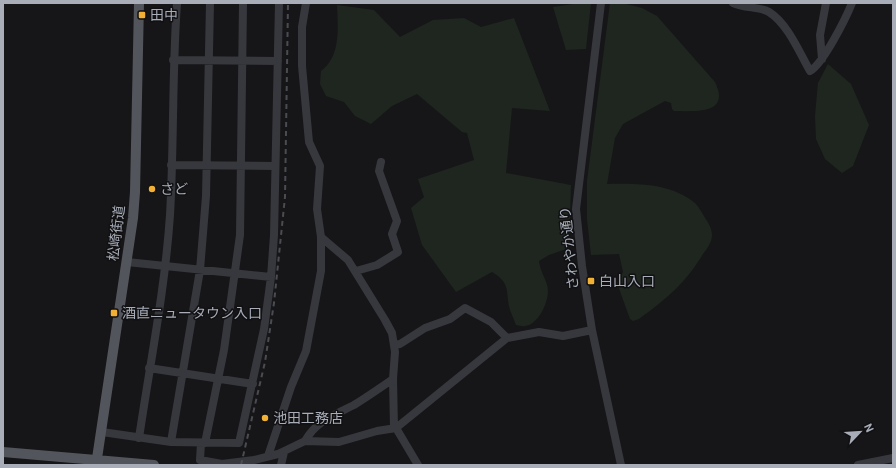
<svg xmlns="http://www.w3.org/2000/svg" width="896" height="468" font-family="Roboto,'Noto Sans JP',sans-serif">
	<rect width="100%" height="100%" fill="#161618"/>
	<path fill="#1e261f" d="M580,3h11l-5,46 -20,1 -13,-43z
		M610,3h12l20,5 15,8 58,66c16,33 -20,29 -41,29l-2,-2 -1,-6 -6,-2 -42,23 -8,14 -8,46c29,-1 64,-1 88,19 4,4 7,10 10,15 5,7 9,15 6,23 -2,5 -5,9 -8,13 -18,30 -37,45 -64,65l-6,2 -3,-2 -13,-36 6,-11 -4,-18 -28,1 -4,-36v-38z
		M337,5l37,5 26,27 33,-17 31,-2 17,9 33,-9 36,93 -38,-3 -6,65 65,12 -2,63 -20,7 -10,6c1,11 9,20 9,30 0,12 -10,34 -23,35 -2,1 -6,-1 -9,-1 -2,-5 -4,-10 -6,-15 -5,-18 2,-26 -18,-38l-36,20 -34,-47 -11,-37 13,-11 -6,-18 56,-19 -7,-27 -5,-1 -45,-38 -25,12 -21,18 -16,-8 -11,-14 -18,-6 -6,-12 1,-13c20,-15 17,-43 16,-66z
		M828,64l23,20 18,41 -16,41 -11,7 -17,-14 -9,-20 -1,-23 3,-33z"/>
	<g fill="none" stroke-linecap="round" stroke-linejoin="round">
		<path stroke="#37383d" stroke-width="8" d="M601,3l-25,206 6,57 10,64 29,135
			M733,3c11,5 28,4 36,9 19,12 30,40 41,59 13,-7 36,-53 42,-68
			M822,59l-2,-24 6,-32
			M173,60l105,1
			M171,165l104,1
			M321,237l27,23 37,60 7,13 3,19 -2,27 1,49
			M127,262l144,15
			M356,271l21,-6 21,-13 -6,-18 5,-13 -18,-50 2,-9
			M394,345l6,-1 25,-16 25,-9 15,-11 26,14 16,16
			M149,368l104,16
			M396,428l111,-90 32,-6 24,4 29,-6
			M102,432l69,10 68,1 25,-114 7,-52 3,-42 5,-232
			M139,438c11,-74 26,-149 31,-223 4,-70 2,-141 7,-212
			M305,441c11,-20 29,-26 49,-36 13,-8 26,-17 39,-26
			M171,442l29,-172 6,-74 4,-193
			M201,443l-1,17 22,4 32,-4 24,-6 27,-13 34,1 38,-11 19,-3 22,37
			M205,443l19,-93 16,-115 3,-232
			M268,456l23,-69 15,-36 15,-80v-34l-4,-28 3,-43 -11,-24 -7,-76v-39l4,-24
			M281,465l3,-13
			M858,465l35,-7"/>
		<path stroke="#53555c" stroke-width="10" d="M3,452l151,13
			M96,465l37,-247 2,-26 4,-189"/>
		<path stroke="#4a4c52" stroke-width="2" stroke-dasharray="5 4" stroke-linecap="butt" d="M241,465l24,-103 9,-59 11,-106 3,-194"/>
	</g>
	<g fill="#f2b134" stroke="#111113" stroke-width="1.5">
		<rect x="138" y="11" width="8" height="8" rx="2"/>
		<circle cx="152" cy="189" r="4"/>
		<rect x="587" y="277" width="8" height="8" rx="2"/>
		<rect x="110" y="309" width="8" height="8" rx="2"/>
		<circle cx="265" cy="418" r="4"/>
	</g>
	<g text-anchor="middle" stroke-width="3" stroke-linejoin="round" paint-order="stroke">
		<g font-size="14" fill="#a8adb8" stroke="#111113" text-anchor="start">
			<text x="150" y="20">田中</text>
			<text x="160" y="194">さど</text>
			<text x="599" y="286">白山入口</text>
			<text x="122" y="318">酒直ニュータウン入口</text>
			<text x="273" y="423">池田工務店</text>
		</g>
		<g font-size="14" fill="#a8adb8" stroke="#111113">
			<text transform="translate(116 233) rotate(-83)" y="5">松崎街道</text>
			<text transform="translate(569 248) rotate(-96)" y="5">さわやか通り</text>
		</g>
	</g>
	<rect width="896" height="468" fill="none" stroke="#a8adb8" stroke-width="8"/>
	<g transform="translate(860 432) rotate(65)" stroke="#111113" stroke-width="3" paint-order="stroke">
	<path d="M0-3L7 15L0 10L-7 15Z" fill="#a8adb8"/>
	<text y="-6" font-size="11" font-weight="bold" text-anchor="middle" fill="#a8adb8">N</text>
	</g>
</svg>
